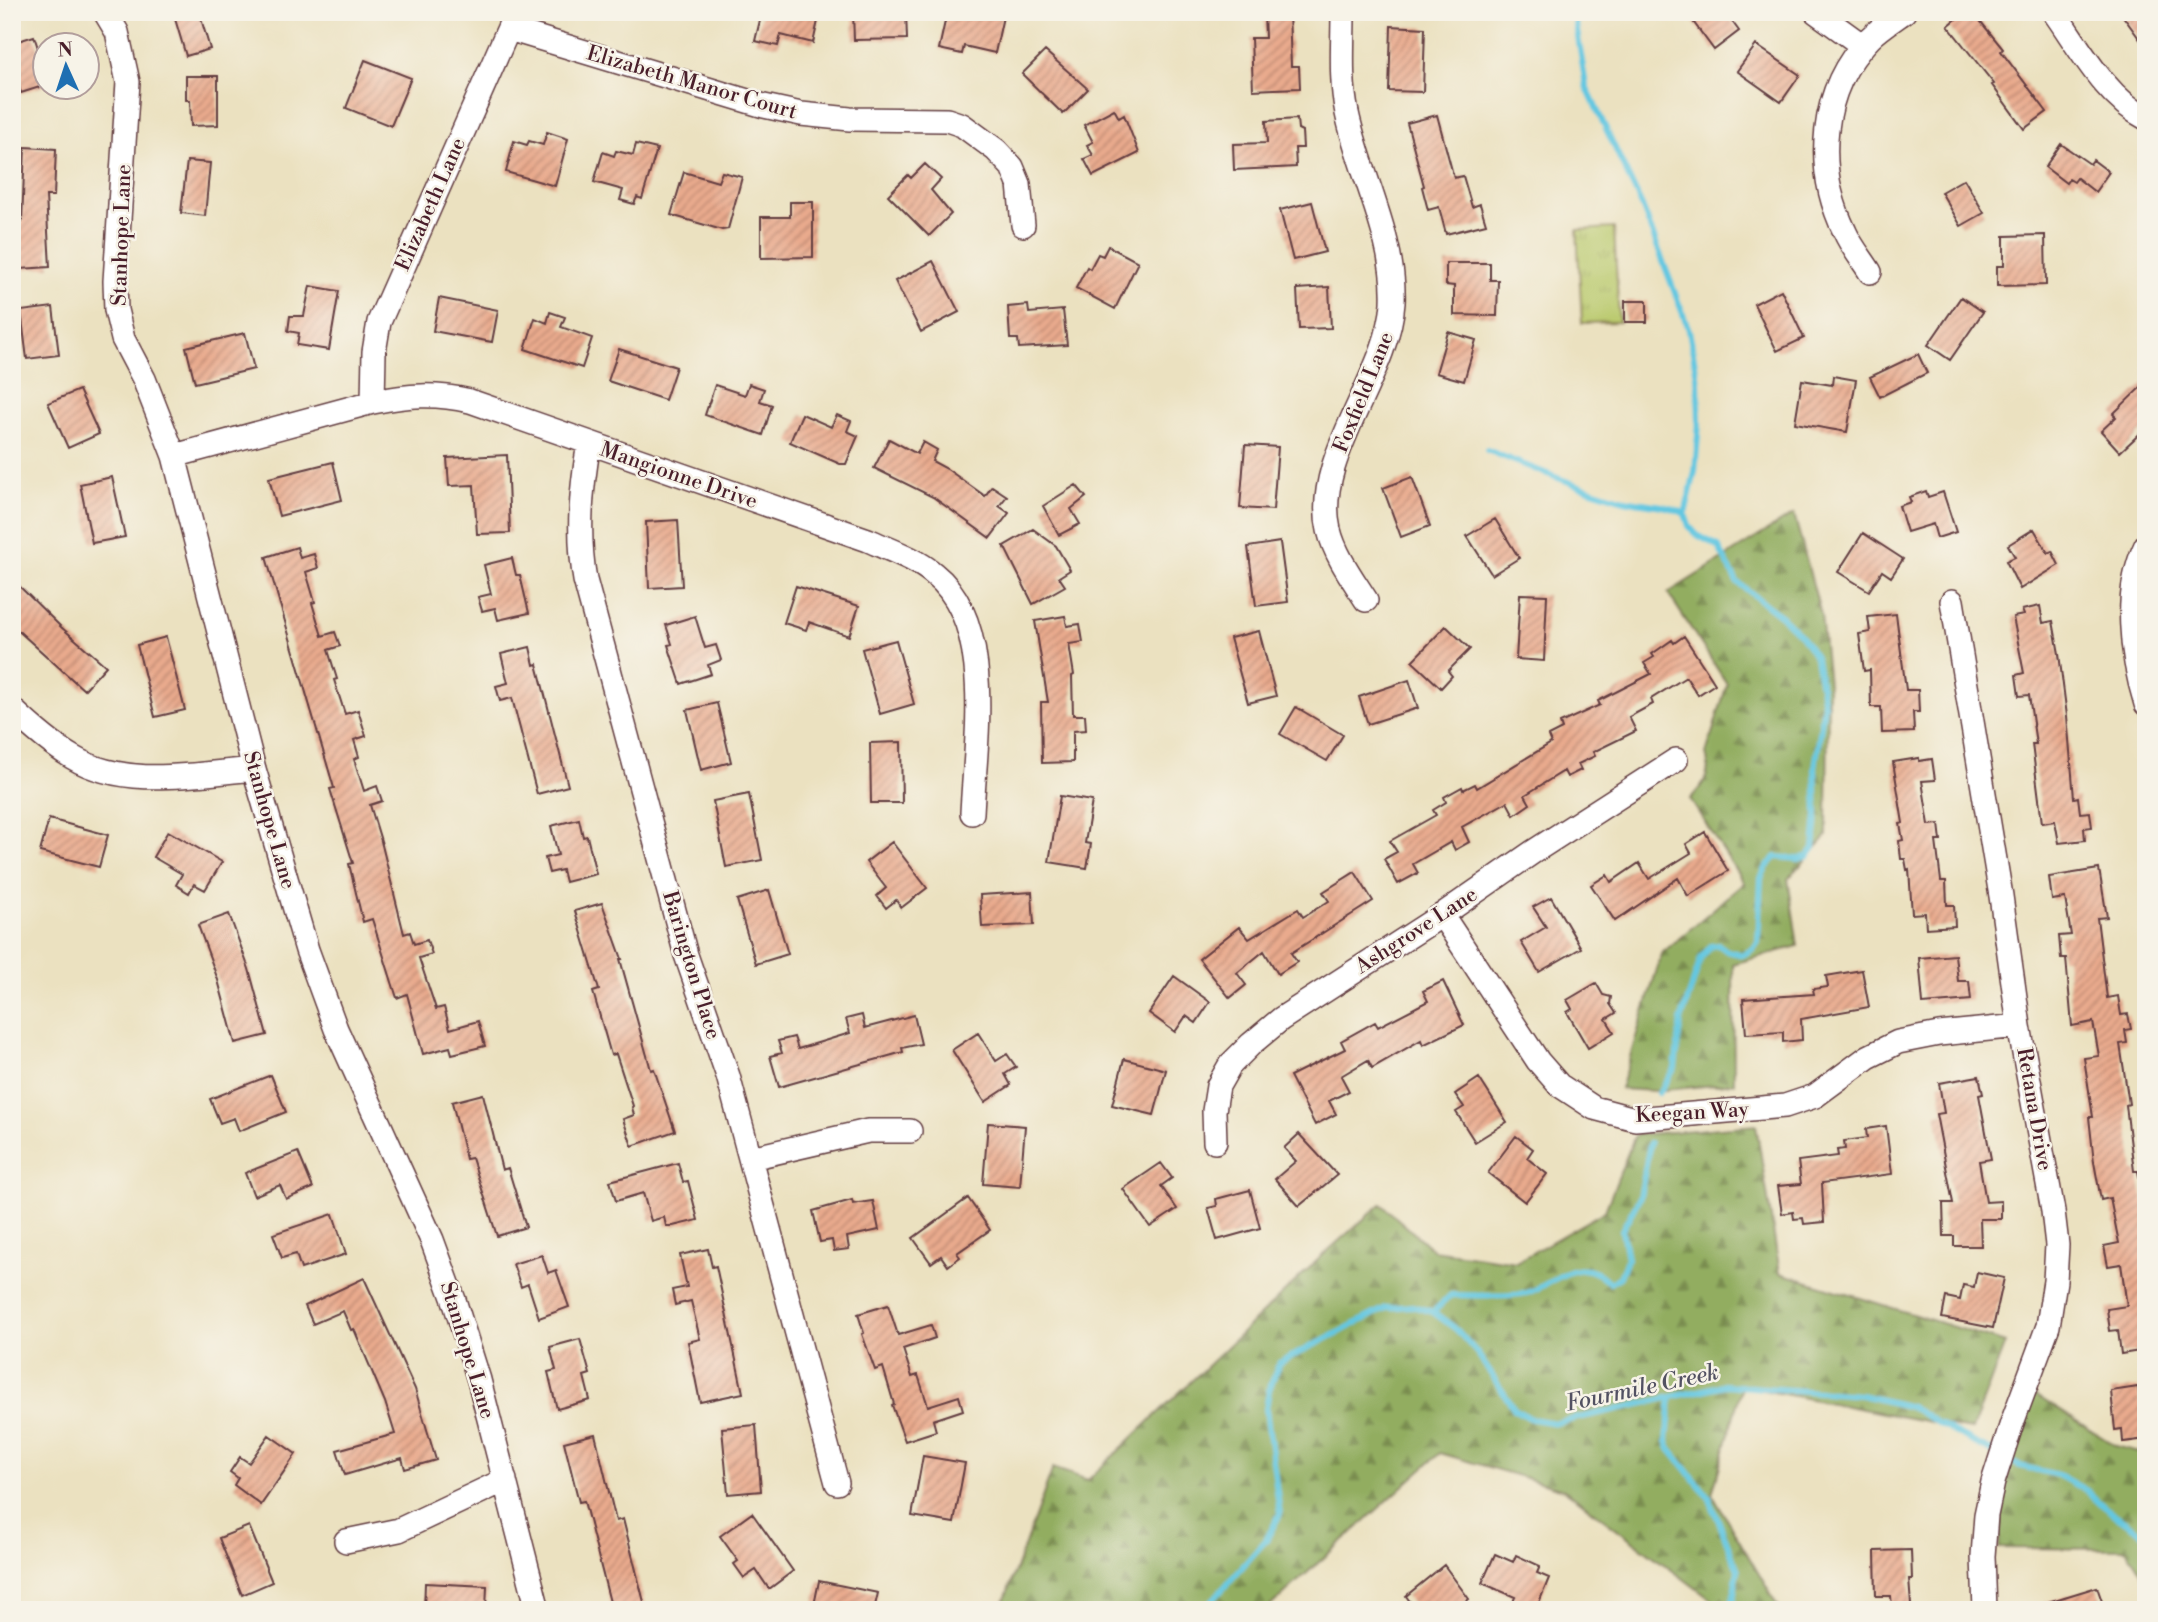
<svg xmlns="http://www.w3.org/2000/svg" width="2158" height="1622" font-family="'Libre Bodoni',serif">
	<defs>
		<pattern id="forest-firs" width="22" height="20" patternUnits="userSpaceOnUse" patternTransform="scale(1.75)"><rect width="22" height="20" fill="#92ad60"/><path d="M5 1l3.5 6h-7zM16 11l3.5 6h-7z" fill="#798c4f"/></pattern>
		<pattern id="park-tufts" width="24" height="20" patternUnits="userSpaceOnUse" patternTransform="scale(1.75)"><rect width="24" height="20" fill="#b9c96c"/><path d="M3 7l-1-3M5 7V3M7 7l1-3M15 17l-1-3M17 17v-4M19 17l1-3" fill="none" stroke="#a1ac5e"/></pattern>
		<pattern id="building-hatch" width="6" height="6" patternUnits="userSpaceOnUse" patternTransform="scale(1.75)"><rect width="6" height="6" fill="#e9aa8d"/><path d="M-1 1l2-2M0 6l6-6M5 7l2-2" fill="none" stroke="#bf8a73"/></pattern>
	</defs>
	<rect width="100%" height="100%" fill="#f7f3e8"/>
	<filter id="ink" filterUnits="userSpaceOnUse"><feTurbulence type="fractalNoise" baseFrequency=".0143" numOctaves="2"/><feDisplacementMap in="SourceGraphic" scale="14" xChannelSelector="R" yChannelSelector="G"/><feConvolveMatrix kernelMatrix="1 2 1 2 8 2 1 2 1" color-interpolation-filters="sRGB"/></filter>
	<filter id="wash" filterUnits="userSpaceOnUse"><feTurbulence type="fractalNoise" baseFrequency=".00686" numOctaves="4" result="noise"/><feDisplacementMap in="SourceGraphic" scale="28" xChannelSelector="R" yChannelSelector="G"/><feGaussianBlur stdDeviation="1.57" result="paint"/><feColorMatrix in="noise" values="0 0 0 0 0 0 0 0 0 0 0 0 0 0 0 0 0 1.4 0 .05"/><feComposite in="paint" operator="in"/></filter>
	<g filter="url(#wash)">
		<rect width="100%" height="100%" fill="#ebe1c0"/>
		<path fill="url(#forest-firs)" stroke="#6e6646" stroke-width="2" d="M1794,514l27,101 7,70 -1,151 -39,43 10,67 -65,18 1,119 -79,8 -35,-2 42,-136 82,-70 -54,-84c14,-15 22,-25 16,-45l21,-70 -59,-91z
			M1756,1125l24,148 225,70 -33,87 -230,-44 -30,108 68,116h-55l-161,-121 -124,-36 -174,157h-265l52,-142 35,12 236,-226 57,-50 52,46 83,12 89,-51 30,-76z
			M2034,1394l82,52 30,8v126l-20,-31 -127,-1 4,-54 11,-49z"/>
		<path fill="url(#park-tufts)" stroke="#82744c" stroke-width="2" d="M1614,228l5,94 -37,1 -5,-93z"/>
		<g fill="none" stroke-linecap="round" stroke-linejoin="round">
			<path stroke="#64c7e1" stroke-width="6" d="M1574,12l12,74 56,120 47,124 9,52 1,40 -4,50 -10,42 4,12 8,9 21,11 19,36 45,35 20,20 14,21 8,46 -9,64 2,46 -3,34 -6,8 -9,3 -23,-2 -10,11 -5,10 -3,64 -4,6 -11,7 -16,-4 -8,-6 -8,1 -10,12 -20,63 -6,47 -16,25
				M1487,450c45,18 88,36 134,49 22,6 45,4 64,15
				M1433,1312l18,-17c17,0 63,2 76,-2 31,-11 52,-41 83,-10l10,-6 7,-18 -5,-29 18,-33 10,-54
				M1671,1397l-4,44 3,8 39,48 29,73 -7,40
				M2006,1459l14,7 38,9 29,16 17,16 42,29
				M1204,1610l62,-70 14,-26 -14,-105 3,-19 10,-27 107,-55 26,-2 21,6 23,17 21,24 38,57 17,9 24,4 169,-38 136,10 50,12 42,25 44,22"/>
		</g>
		<g id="blocks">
			<path fill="url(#building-hatch)" d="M173,12h26l11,37 -24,7z
				M762,12h58l-7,31 -32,-8 -3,11 -23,-5z
				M853,12h53l1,27 -53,1z
				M947,12h57l-9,41 -31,-7 -2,8 -23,-5z
				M1264,12h25l2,54h8l1,22 -47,2 -2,-52h14z
				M1686,12h39l14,19 -25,19z
				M1965,12h8l30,37 -2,2 46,61 -23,17 -32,-44 2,-1 -46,-58z
				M2120,12h26v36z
				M1391,26l34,2 -2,64 -34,-1z
				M34,36l12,36v13l-25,8 -9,-29v-21z
				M1756,45l44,30 -19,27 -44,-31z
				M1045,51l43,38 -25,25 -41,-40z
				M365,60l46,18 -20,48 -45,-18z
				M186,76h32v49l-27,1 -1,-26h-4z
				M1114,109l5,9 5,-3 15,38 -46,23 -9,-17 9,-4 -6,-10 6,-3 -9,-17z
				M1437,115l17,63 9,-2 9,31 8,-3 6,20 -40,10 -7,-27 -11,3 -6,-23 2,-1 -17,-63z
				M1297,119l1,10 4,2 1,17h-8l1,19 -62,3 -1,-26 34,-1 -1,-22z
				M547,132l21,7 -13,47 -49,-14 8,-31 13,4 2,-4 14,4z
				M636,144l21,5 -15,50 -5,-2 -3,7 -14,-4 3,-10 -29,-8 9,-30 11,4 2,-5 17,4z
				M2061,144l29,20 3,-4 16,12 -14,20 -18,-14 -3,4 -5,-3 -3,4 -21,-16z
				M25,147l31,2 -2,47h-8l4,71 -30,2 -2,-46 4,-1z
				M187,161l23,2 -5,53 -24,-3z
				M925,164l16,15 -10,11 20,24 -22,22 -41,-41 20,-20 3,3z
				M684,172l34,10 4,-10 20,5 -14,52 -6,1 -51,-15z
				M1964,179l20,34 -23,13 -20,-34z
				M790,202h23v55l-52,1v-41h29z
				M1312,202l13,50 -32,8 -13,-50z
				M2045,235l1,50 -49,1v-20h7v-30z
				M1108,246l30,16 -23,47 -39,-21 11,-21 3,2 8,-15 5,2z
				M933,261l26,51 -38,20 -26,-51z
				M1446,263h44v17h8l-1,36 -43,-1v-29l-8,-1z
				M310,286l29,5 -10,59 -32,-5 2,-12 -11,-2 2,-15h14z
				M1329,287l2,41 -32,1 -2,-40z
				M1781,290l23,48 -27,13 -23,-47z
				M1961,297l22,15 -33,48 -22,-15z
				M439,298l59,12 -6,32 -59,-11z
				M1625,301h22v21h-22z
				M1028,305l1,8 34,-3 4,35 -48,3 -1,-9h-8l-2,-32z
				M53,307l6,48 -32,4 -6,-48z
				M550,312l15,5 -4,10 31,11 -10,30 -57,-19 10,-31 12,5z
				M1448,332l28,8 -12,41 -28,-8z
				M245,333l9,36 -59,14 -9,-36z
				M619,349l57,18 -11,33 -57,-19z
				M1918,354l9,19 -47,24 -10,-20z
				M1833,376l23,4 -9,52 -52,-9 7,-43 30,5z
				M2146,382v46l-26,24 -19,-21 15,-14 -3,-3z
				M749,384l15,5 -4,12 12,4 -9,30 -58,-20 10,-30 30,10z
				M79,390l20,44 -31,14 -20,-45z
				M802,414l29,13 6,-12 14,6 -4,10 11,5 -12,28h-6l-50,-22z
				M889,439l28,15 6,-12 14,8 -5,11 15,8 38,27 7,-10 15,10 -8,10 10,7 -19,25 -57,-41 -59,-29z
				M1245,445l33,2 -5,63 -33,-2z
				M507,455l3,78 -33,1 -3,-49 -25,1 -2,-28z
				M333,462l9,38 -63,16 -10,-38z
				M112,477l13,60 -33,6 -12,-59z
				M1412,477l18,49 -29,11 -18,-49z
				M1076,485l10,12 -15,12 9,15 -21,11 -16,-29z
				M1926,491l2,6 15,-5 13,40 -19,6 -4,-14 -26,8 -8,-26 12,-4 -2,-5z
				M1495,519l24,39 -27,17 -25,-39z
				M678,520l4,66 -33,2 -3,-66z
				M1033,529l23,17 14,24 -11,7 6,9 -32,18 -29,-58z
				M2034,529l14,24 4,-2 7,14 -39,24 -14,-28 9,-4 -7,-12z
				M1863,533l40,26 -12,18 -9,-6 -13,20 -31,-19z
				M1280,542l8,60 -32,4 -8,-59z
				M297,547l3,11 14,-4 4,14 -12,4 9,30 -3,1 10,33 13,-4 5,14 -12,4 9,29 -3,1 11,34 13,-4 8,26 -12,4 5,17 -5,2 10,32 13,-5 5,15 -12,4 11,36 23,93 6,-2 4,12 13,-4 5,14 -13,4 17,51 8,-2 6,22 28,-8 7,25 -33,8 -2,-7 -27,7 -16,-60 -10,4 -25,-79 -9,3 -14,-58 4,-1 -23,-74 4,-1 -68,-231z
				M512,558l4,17h4l9,38 -31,7 -3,-12 -13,3 -4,-14 13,-3 -7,-29z
				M12,579l49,48 45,39 -22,24 -72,-65z
				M796,586l63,20 -10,30 -40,-14 -3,8 -22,-7z
				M1520,594l27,1 -3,66 -28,-2z
				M2040,606l3,17 10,-2 6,33 8,62 7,82 4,-1 2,16 10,-1 2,15 -8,1 1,12 -26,3 -4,-22 -13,2 -10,-79h4l-7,-49 -10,1 -3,-21 8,-2 -11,-56 11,-2 -2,-5z
				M1896,614l10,76h12l1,22h-6l1,20 -32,1 -1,-26h-10l-1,-37 -6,1 -5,-37 11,-2 -2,-15z
				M695,616l10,32 11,-3 5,15 -13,5 3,9 -30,10 -13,-39 4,-1 -6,-19z
				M1065,616l2,10 13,-2 3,18 -14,2 5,31 -2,1 1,39h12l1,15 -13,1v31l-31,1 -1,-61h7l-13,-81z
				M1446,626l24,23 -22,22 4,5 -11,12 -29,-27z
				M1259,631l17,65 -28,7 -18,-65z
				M1684,636l31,48 -17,11 -12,-18 -35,22 2,5 -24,13 7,14 -43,21 2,4 -17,8 3,6 -14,7 -3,-6 -39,24 5,9 -16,11 -7,-13 -45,25 7,15 -14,8 -4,-8 -38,22 5,9 -20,11 -14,-25 13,-7 -7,-11 46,-26 -3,-5 13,-8 -2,-5 18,-10 1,3 12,-6 2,4 74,-45 -3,-7 14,-7 -2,-6 40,-18 -2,-4 53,-27 -7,-11 10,-6 -2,-3 20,-14 2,3z
				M166,637l19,73 -30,7 -18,-72z
				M896,640l18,64 -34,10 -18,-65z
				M530,647l4,18 3,-1 31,122 -31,8 -25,-96 -12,3 -4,-15 12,-3 -7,-29z
				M1409,680l9,28 -50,16 -9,-27z
				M717,703l14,59 -30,8 -14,-60z
				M1296,707l47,28 -16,26 -47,-27z
				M901,742l1,61h-31l-1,-60z
				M1919,758v3l13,-2 3,21 -13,1 7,44 10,-1 2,17h-5l5,40h5l1,24h7l1,21 -29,2 -1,-15 -13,1 -3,-45 -2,1 -2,-11h-4l-2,-18 4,-1 -3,-16 3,-1 -10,-61z
				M749,794l13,66 -36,7 -13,-66z
				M1060,796l32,5 -7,42 6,1 -4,24 -38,-6z
				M49,819l59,16 -9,32 -59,-15z
				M579,819l4,18 4,-1 9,38 -31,8 -3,-12 -13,3 -4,-15 13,-3 -7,-29z
				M168,831l54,31 -17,28 -11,-6 -5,9 -13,-8 6,-11 -29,-17z
				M1705,832l23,39 -40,25 -10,-18 -63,43 -24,-36 16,-10 4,7 28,-19 10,16 42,-26 -5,-9z
				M892,842l35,46 -26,20 -5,-8 -10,8 -9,-12 9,-8 -20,-26z
				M2099,869l8,48 -10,1 10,80 11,-2 3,19 7,-1 3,15 -6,1 2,13 -7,1 9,60 -3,1 8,66h4l8,40v139l-25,4 -3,-24 -8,1 -3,-22 20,-3 -6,-42 -13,2 -4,-20 15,-3 -9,-45 -9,2 -7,-38 -5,-45h4l-9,-59 15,-2 -6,-34 -21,4 -6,-68h-5l-2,-22 12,-1 -6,-37 -13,2 -3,-23z
				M1355,872l18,29 -82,52 6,9 -19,12 -14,-23 -27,22 9,12 -16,13 -31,-39 40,-32 10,12 49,-30 5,8 26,-16 -6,-9z
				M769,890l19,64 -32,10 -19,-64z
				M1032,892l2,33 -52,2 -2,-32z
				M1551,897l30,51 -42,24 -18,-30 25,-15 -13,-20z
				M602,903l20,56h-2l31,111 3,-1 21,62 -43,15 -9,-27 11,-4 -2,-8 1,-1 -17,-52 -5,1 -18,-63 6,-2 -24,-79z
				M229,914l20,55 18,66 -32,8 -17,-63 -20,-55z
				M1955,955l3,26h11l2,19 -48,4 -4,-46z
				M1862,970l7,37 -68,12 1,21 -19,2v-10l-37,2 -3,-35 71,-5 -1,-5 15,-2 -2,-11z
				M1174,976l36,26 -14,21 -10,-7 -11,16 -26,-19z
				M1443,981l21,44 -41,20 -2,-5 -49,28 -4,-8 -27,16 8,15 -20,10 7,13 -21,11 -25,-49 55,-27 -4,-8 34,-19 3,5 50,-26 -5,-10z
				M1596,983l7,12 8,2 -1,7 6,9 -10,6 8,13 -26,16 -21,-36 5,-3 -5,-9z
				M862,1015l3,13 49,-13 7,29 -19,4 1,4 -124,35 -9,-31 12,-3 -4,-12 16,-4 4,12 52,-16 -4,-14z
				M978,1033l18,28 11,-7 9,13 -11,7 6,11 -26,17 -33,-52z
				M1124,1059l42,11 -12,45 -42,-10z
				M271,1075l15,37 -47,19 -5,-13 -14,5 -10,-24z
				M1979,1076l4,18 -4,1 12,64 -12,2 7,41 15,-1v18h-21l1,27h-27v-10h-10l-1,-33h10l-17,-89 8,-1 -5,-30z
				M1479,1078l28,44 -32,20 -19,-30 8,-5 -9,-13z
				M483,1094l19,76 6,-2 18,59 -29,9 -25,-78 -6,1 -14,-57z
				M988,1123l37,3 -5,61 -37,-3z
				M1886,1126l6,48 -70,9 2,39 -20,2 -1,-6 -9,1 -1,-7 -11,2 -4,-28 23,-2 -3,-23 40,-5 -1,-6 8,-1 -1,-8 23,-3 -1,-9z
				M1299,1134l38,41 -38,31 -24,-27 21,-18 -12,-13z
				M1516,1136l17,13 -6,9 20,16 -22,28 -37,-29z
				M298,1152l15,36 -27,11 -6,-14 -26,11 -9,-23z
				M678,1163l5,19 5,-1 10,39 -25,6h-7l-2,-9 -13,4 -8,-28 -27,8 -6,-20z
				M1161,1163l11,15 -11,8 16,23 -27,18 -27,-38z
				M1250,1190l10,38 -43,12 -9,-32 9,-2 -1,-7z
				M968,1198l22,32 -33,23 3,4 -12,9 -7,-10 -10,7 -18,-25z
				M852,1200l1,4 20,-3 6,29 -32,7 2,12 -15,2 -2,-11 -12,2 -7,-31z
				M333,1214l13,40 -45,15 -5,-15 -14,4 -9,-24z
				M708,1249l4,18 4,-1 27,127 -43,9 -12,-60 12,-3 -9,-38 -16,4 -3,-15 15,-3 -7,-32z
				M542,1255l6,18 8,-3 13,37 -30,11 -11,-34 -7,3 -8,-23z
				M1977,1272l27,6 -11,50 -51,-10 4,-21 14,3 3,-15 11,2z
				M364,1278l51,111 21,71 -31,9 -3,-11 -57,17 -8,-25 58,-16 -10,-32 -31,-73 -3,1 -8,-19 -30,13 -8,-18z
				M888,1305l10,30 33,-10 4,13 -32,11 9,28 6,-2 10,31 31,-10 4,14 -30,10 3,11 -31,10 -13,-36 2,-1 -11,-37 -8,3 -13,-36 2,-1 -6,-19z
				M580,1339l10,35 -6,2 6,24 -33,9 -9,-37 8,-2 -6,-23z
				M2138,1387l2,17 6,-1v36l-23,3 -1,-13 -7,1 -4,-39z
				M756,1425l5,66 -33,3 -6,-66z
				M595,1434l21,87 7,-2 23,91h-34l-28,-109 -5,1 -15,-60z
				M269,1435l27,19 -35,51 -27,-20 4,-7 -8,-6 10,-15 9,6z
				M923,1456l42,7 -11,60 -42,-7z
				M752,1513l41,58 -24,18 -13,-19 -12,8 -10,-14 4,-3 -18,-25z
				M249,1526l23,56 -30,13 -23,-57z
				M1911,1550l1,29h-3l2,26h-19l-1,-9h-15l-1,-45z
				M1495,1554l18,8 3,-7 24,11 -3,7 12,5 -13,32h-26l5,-13 -33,-14z
				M1444,1565l25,34 -14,11h-39l-10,-14z
				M819,1581l59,12 -4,17h-61z
				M425,1583l62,3 -1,24h-62z
				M2097,1587l8,23h-69l-1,-4z"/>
		</g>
	</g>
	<g filter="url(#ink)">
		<use href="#blocks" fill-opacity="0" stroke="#623c41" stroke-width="2"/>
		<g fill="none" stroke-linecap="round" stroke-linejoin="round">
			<defs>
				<path id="minor" d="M105,12l12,20 11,50 -13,199 1,29 7,29 21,40 30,77 80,313 53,181 29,79 96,211 22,60 25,80 59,230
					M1343,12c0,34 -3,68 4,101 13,62 49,126 46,190 -5,73 -81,156 -64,227 6,25 23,48 37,70
					M1816,12l47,34
					M2054,12c25,35 52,86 92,106
					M509,29l255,77 37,8 49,5 97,1 15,5 34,25 16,17 7,17 4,41
					M1870,272c-8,-13 -19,-26 -25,-40 -31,-63 -26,-143 25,-194 10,-10 23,-18 34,-26
					M373,402l1,-50 5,-30 137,-310
					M589,443c-8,47 -12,90 -4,137l101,375 42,121 109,407
					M174,456l199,-54c36,-7 61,-9 97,-1l398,139c22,10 47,18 66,34 62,49 41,169 38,239
					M2146,545c-23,48 -15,110 0,159
					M1952,601l49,295 18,130 34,185 4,34 -2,36 -7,45 -36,97 -19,59 -7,33 -3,41 2,54
					M12,709c18,17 38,35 60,48 53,32 123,17 182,12
					M1442,915l96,146 21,24 35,23 41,11 150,-13 30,-10 53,-39 30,-15 41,-8 80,-8
					M1215,1142l-1,-31 4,-25 12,-21 21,-21 30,-25 161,-104 91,-63 143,-92
					M751,1158l117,-27h42
					M346,1541l53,-11 106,-50"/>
			</defs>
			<use href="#minor" stroke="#623c41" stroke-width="26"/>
			<use href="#minor" stroke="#fff" stroke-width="23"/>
		</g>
	</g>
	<g text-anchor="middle" stroke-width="5" stroke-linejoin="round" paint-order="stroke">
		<g font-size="21" fill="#4a1f2b" stroke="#f7f3e8">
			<text transform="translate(692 82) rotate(16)" y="7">Elizabeth Manor Court</text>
			<text transform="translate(430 204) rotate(-66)" y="7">Elizabeth Lane</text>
			<text transform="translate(121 235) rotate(-88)" y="7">Stanhope Lane</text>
			<text transform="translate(1363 392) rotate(-68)" y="7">Foxfield Lane</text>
			<text transform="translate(679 475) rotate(19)" y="7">Mangionne Drive</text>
			<text transform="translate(270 820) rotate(74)" y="7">Stanhope Lane</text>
			<text transform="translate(1416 930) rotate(-33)" y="7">Ashgrove Lane</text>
			<text transform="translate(692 965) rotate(73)" y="7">Barington Place</text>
			<text transform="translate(2035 1109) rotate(80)" y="7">Retana Drive</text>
			<text transform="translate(1692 1112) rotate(-3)" y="7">Keegan Way</text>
			<text transform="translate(468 1350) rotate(73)" y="7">Stanhope Lane</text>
		</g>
		<g font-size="23" font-style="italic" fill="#525162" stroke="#f7f3e8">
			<text transform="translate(1642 1387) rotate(-12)" y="8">Fourmile Creek</text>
		</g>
	</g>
	<rect width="2158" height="1622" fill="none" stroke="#f7f3e8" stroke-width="42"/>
	<g transform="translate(66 66) rotate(357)"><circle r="33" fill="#f7f3e8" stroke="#b29e9c" stroke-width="2"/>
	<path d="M0-5L12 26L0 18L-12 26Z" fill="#1f6fb2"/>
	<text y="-10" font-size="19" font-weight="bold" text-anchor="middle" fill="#4a1f2b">N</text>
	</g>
</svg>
